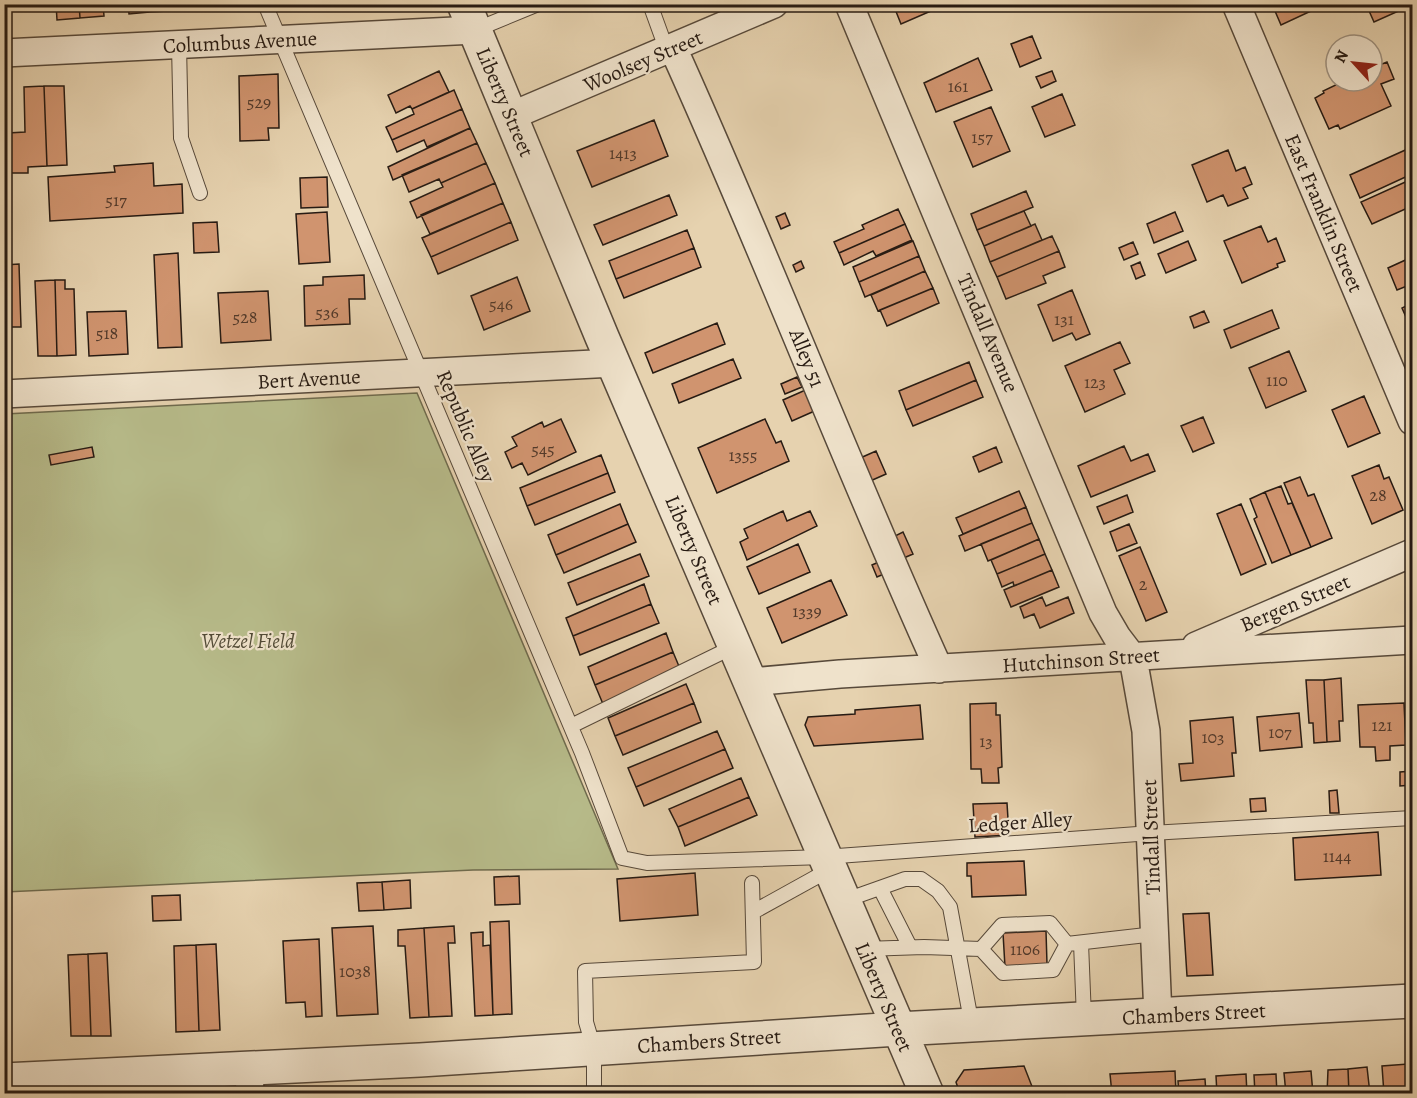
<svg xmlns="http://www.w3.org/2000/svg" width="1417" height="1098" font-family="Alegreya,serif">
	<rect width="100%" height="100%" fill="#e6d2af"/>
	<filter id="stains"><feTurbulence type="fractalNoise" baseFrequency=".00333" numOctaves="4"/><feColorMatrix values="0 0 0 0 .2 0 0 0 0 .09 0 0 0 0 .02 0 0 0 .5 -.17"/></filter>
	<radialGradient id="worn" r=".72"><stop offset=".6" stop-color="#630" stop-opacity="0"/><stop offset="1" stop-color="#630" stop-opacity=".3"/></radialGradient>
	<path fill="#b7bb8a" stroke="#6f6b4e" stroke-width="1.5" d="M417,393l201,476 -145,1 -468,22v-478z"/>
	<path fill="#d0946f" stroke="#271b13" stroke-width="1.5" d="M4,4h29v2l-29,2z
		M56,4h23l1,14 -23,2z
		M79,4h24l1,12 -24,2z
		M128,4h20l1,8 -20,2z
		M148,4h20v7l-19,1z
		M893,4h54l-46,20z
		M1272,4h54l-45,21z
		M1366,4h46v1l-38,17z
		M1032,36l9,22 -21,9 -9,-23z
		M978,58l14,32 -56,22 -12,-29z
		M1387,62l7,17 -13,5 10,22 -51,23 -2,-4 -9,4 -14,-31 9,-5 -1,-2 21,-10h28v-13z
		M439,71l10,21 -37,17 -2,-3 -14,7 -8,-18z
		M1052,71l4,10 -15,7 -5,-11z
		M278,74l1,54h-11l1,12 -29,1 -1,-65z
		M44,86l3,80 -19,1v6h-18l-2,-40 17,-1 -1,-45z
		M44,86h20l3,79 -20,1z
		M454,90l8,19 -70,31 -6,-13 28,-13 -2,-5z
		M1062,94l13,31 -30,12 -13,-30z
		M991,107l19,44 -37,16 -19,-45z
		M462,109l8,19 -43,19 -3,-7 -27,12 -5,-12z
		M654,120l14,36 -76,31 -15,-36z
		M470,128l7,15 -84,37 -5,-13z
		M477,143l9,20 -45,20 -2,-4 -30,13 -7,-17z
		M1412,147v27l-52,24 -10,-23z
		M1228,150l8,21 9,-4 7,17 -9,4 5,10 -20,8 -5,-11 -16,7 -15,-37z
		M153,163l1,23 28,-2 1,29 -133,8 -2,-44 67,-5 -1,-6z
		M486,163l9,20 -78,35 -7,-16 33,-15 -2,-4z
		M327,177l1,30 -27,1 -1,-30z
		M1412,179v27l-40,18 -11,-22z
		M495,183l8,20 -73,31 -9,-19z
		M1026,191l7,16 -56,23 -6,-16z
		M669,195l8,20 -74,30 -9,-20z
		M503,203l8,19 -80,35 -9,-19z
		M898,209l7,15 -66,29 -5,-11 30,-13 -2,-4z
		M1024,211l7,15 -47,20 -7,-16z
		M327,212l3,50 -31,2 -3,-50z
		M1175,212l8,19 -29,12 -7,-19z
		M785,213l5,12 -9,4 -5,-12z
		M217,222l2,30 -25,1 -1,-30z
		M511,222l7,18 -80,34 -7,-17z
		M905,224l7,16 -36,16 -3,-5 -29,14 -5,-12z
		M1035,224l7,16 -52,22 -6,-16z
		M1261,226l7,16 8,-4 9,23 -8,3 1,3 -36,16 -18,-42z
		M687,230l7,18 -78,31 -7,-18z
		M1052,236l7,15 -62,26 -7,-15z
		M913,241l6,15 -60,26 -6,-15z
		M1188,241l8,19 -30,13 -8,-19z
		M1133,242l5,12 -14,6 -5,-12z
		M694,248l7,19 -77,31 -8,-19z
		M1059,251l6,16 -22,9 3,7 -40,16 -9,-22z
		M178,253l4,94 -24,1 -4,-93z
		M919,256l6,15 -60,26 -6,-15z
		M1412,257v27l-15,6 -9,-22z
		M801,261l3,7 -8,4 -3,-7z
		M1140,262l5,13 -9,4 -5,-13z
		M19,264l2,63h-17v-62z
		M925,271l8,17 -55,23 -7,-16z
		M364,275l1,24h-16l1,25 -45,2 -1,-40 19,-1v-8z
		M517,277l13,34 -46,19 -13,-34z
		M55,280l2,76h-19l-3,-75z
		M55,280h10v9h9l2,66 -19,1z
		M933,288l6,15 -52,23 -7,-16z
		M1072,290l18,44 -14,6 -4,-7 -19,8 -15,-36z
		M268,291l3,49 -50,3 -3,-50z
		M1412,303v22l-2,1 -8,-18z
		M1272,310l7,18 -48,20 -7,-18z
		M126,311l2,43 -39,2 -2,-44z
		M1204,311l5,11 -15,6 -4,-11z
		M717,323l8,21 -72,29 -8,-20z
		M1120,342l10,21 -16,7 11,24 -40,18 -20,-46z
		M1289,351l17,40 -40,17 -17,-40z
		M733,359l8,19 -62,25 -7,-19z
		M969,362l7,18 -70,30 -7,-19z
		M797,377l5,10 -17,7 -4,-10z
		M976,380l7,17 -70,29 -7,-16z
		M810,388l9,21 -27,12 -9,-21z
		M1364,396l16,37 -32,14 -16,-37z
		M1203,417l11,26 -21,9 -12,-26z
		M561,419l15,33 -48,23 -6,-12 -10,5 -7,-16 12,-6 -5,-9 30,-15 2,5z
		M765,419l11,24 5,-2 8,20 -72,32 -19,-45z
		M1124,446l7,15 17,-7 7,17 -64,26 -13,-31z
		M92,447l2,10 -43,8 -2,-10z
		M996,447l6,15 -23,10 -6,-15z
		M876,451l10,23 -18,8 -10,-23z
		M601,455l7,18 -81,33 -7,-18z
		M1379,465l5,14 5,-2 14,33 -31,14 -20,-48z
		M608,473l7,19 -80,33 -8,-19z
		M1300,477l8,19 6,-2 18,44 -21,9 -27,-64z
		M1281,486l7,18 4,-1 19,44 -20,8 -26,-63z
		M1019,491l7,16 -63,27 -7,-16z
		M1265,492l26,63 -19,8 -18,-44 3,-2 -7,-18z
		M1127,495l6,17 -29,12 -7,-17z
		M620,504l8,20 -72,31 -8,-20z
		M1241,504l25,60 -25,11 -24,-61z
		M1026,507l6,16 -67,28 -6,-15z
		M783,511l4,10 23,-10 7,15 -70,34 -7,-18 8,-4 -4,-9z
		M1032,523l7,16 -51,22 -7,-17z
		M628,524l8,18 -72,31 -8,-18z
		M1129,524l8,19 -20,8 -7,-19z
		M903,532l10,22 -14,6 -10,-21z
		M1039,539l6,15 -48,20 -6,-14z
		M798,544l12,28 -51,22 -12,-27z
		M1140,547l27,65 -21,9 -27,-65z
		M640,554l9,22 -72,29 -9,-22z
		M1045,554l7,16 -38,16 -1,-4 -11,5 -5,-13z
		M881,561l5,12 -9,4 -5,-12z
		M1052,570l7,17 -48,20 -7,-17z
		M831,580l16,35 -65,28 -15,-35z
		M644,584l7,20 -78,32 -7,-18z
		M1042,597l4,9 22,-9 6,16 -34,15 -6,-14 -10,4 -4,-11z
		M651,604l8,19 -79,32 -7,-19z
		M666,633l7,19 -78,33 -7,-18z
		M673,652l8,19 -78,33 -8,-19z
		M1341,678l2,43h-4l1,20 -13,1 -3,-62z
		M1306,680h18l3,62 -13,1 -1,-20h-4z
		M686,684l8,19 -79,33 -7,-18z
		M694,703l7,19 -78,33 -8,-19z
		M996,703v12h4l2,52 -4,1 1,15h-17l-1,-14h-10l-1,-65z
		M1404,703l2,42 -16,1v14l-14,1 -1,-14h-15l-2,-42z
		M920,705l3,34 -109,7 -9,-21 3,-8 47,-3v-4z
		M1299,713l3,34 -42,4 -3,-34z
		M1233,717l3,36h-4l2,23 -53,5 -2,-17 14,-1 -3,-42z
		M717,731l8,18 -89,38 -8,-19z
		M725,749l8,19 -89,38 -8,-19z
		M1412,771v14l-12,1v-14z
		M741,778l8,19 -71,30 -9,-18z
		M1337,790l2,23h-9l-1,-22z
		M749,797l8,18 -72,31 -7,-19z
		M1265,798l1,13 -15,1 -1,-13z
		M1007,803l2,32 -34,2 -2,-33z
		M1378,832l3,43 -86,5 -2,-42z
		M1024,861l2,34 -54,2 -1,-21h-4v-13z
		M695,873l3,42 -78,6 -3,-42z
		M519,876l1,28 -25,1 -1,-28z
		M410,880l1,28 -27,2 -2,-28z
		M382,882l2,28 -25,1 -2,-28z
		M180,895l1,25 -28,1 -1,-25z
		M1209,913l4,62 -26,1 -4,-62z
		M509,921l3,93 -19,1 -3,-93z
		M373,926l5,88 -41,2 -5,-88z
		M454,926l1,17h-7l4,73 -23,1 -5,-89z
		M424,928l5,89 -19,1 -5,-72h-7v-16z
		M1046,931l1,33 -42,3 -2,-34z
		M483,932v14l7,-1 3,70 -18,1 -4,-83z
		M319,939l3,77 -16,1 -1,-15 -19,1 -3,-62z
		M216,944l4,86 -21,1 -3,-86z
		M196,945l3,86 -23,1 -2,-86z
		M107,953l4,83h-20l-3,-82z
		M88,954l3,82h-20l-3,-81z
		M1408,1064l2,30h-26l-2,-28z
		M1024,1066l9,23 -12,5h-61l-4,-12 8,-12z
		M1367,1067l3,27h-21l-1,-25z
		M1348,1069l1,25h-22l1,-24z
		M1175,1071l1,23h-64l-2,-20z
		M1311,1071l2,23h-27l-2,-21z
		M1246,1074l1,20h-30l-1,-18z
		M1276,1074l1,20h-22l-1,-19z
		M1205,1079l1,15h-27l-1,-13z"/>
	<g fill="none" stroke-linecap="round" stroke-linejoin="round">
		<defs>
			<path id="service" d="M265,4l317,749 40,105 25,5 177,-6 327,-24 261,-15
				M650,4l17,47
				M475,30l63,-26
				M179,45l2,93 19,55
				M571,726l164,-80
				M880,888l30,59
				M843,901l62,-22h16l17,12 12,16 22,119
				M753,912l76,-42
				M1081,943l3,75
				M864,949l60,-2 57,2 21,-24 48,-2 17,21 88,-10
				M981,949l22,24 50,-3 14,-26
				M178,1071l1,23
				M594,1094v-45l-8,-27 -1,-51 169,-9 -2,-79"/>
			<path id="minor" d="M849,4l254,609 14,24 16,21 13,73 12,285
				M1236,4l176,417
				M673,48c93,205 173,416 266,621
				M4,53l471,-23
				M511,116l263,-112
				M4,394l610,-31
				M1196,646l216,-93
				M750,682l90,-8 572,-34
				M249,1068l1,26"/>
			<path id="tertiary" d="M464,4l138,333 325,757
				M4,1080l416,-20 478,-31 514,-28"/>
		</defs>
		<use href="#service" stroke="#57493a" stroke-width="16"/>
		<use href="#minor" stroke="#57493a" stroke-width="30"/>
		<use href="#tertiary" stroke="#57493a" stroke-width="36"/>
		<use href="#service" stroke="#efe2cb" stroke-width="14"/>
		<use href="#minor" stroke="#efe2cb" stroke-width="27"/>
		<use href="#tertiary" stroke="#efe2cb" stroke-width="33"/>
	</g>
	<g text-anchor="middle" stroke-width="4.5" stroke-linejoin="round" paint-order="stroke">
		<g font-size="18" fill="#51392a">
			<text x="958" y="92">161</text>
			<text x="259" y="108">529</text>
			<text x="982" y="143">157</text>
			<text x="623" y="159">1413</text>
			<text x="116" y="206">517</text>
			<text x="501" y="310">546</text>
			<text x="327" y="318">536</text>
			<text x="245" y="323">528</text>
			<text x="1064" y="325">131</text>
			<text x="107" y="339">518</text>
			<text x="1277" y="386">110</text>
			<text x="1095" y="388">123</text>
			<text x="543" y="455">545</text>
			<text x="743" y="461">1355</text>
			<text x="1378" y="501">28</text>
			<text x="1143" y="590">2</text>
			<text x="807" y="617">1339</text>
			<text x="1382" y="731">121</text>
			<text x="1280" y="738">107</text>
			<text x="1213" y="743">103</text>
			<text x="986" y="747">13</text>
			<text x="1337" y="862">1144</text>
			<text x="1025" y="955">1106</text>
			<text x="355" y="977">1038</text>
		</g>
		<g font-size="21" fill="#271b13" stroke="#efe2cb">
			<text transform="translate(240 42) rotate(-3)" y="7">Columbus Avenue</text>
			<text transform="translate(643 61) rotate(-23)" y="7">Woolsey Street</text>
			<text transform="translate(505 102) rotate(67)" y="7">Liberty Street</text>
			<text transform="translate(1324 213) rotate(67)" y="7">East Franklin Street</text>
			<text transform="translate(988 333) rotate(67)" y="7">Tindall Avenue</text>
			<text transform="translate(807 358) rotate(68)" y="7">Alley 51</text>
			<text transform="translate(309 379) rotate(-3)" y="7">Bert Avenue</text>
			<text transform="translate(466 426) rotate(67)" y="7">Republic Alley</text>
			<text transform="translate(694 550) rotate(67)" y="7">Liberty Street</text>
			<text transform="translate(1295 603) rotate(-23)" y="7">Bergen Street</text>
			<text transform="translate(1081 660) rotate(-4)" y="7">Hutchinson Street</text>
			<text transform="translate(1020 822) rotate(-4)" y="7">Ledger Alley</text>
			<text transform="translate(1151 837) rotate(-92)" y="7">Tindall Street</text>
			<text transform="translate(884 997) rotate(67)" y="7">Liberty Street</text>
			<text transform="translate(1194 1014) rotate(-3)" y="7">Chambers Street</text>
			<text transform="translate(709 1041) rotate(-4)" y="7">Chambers Street</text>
		</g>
		<g font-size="21" font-style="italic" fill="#524b37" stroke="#efe2cb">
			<text x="248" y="648">Wetzel Field</text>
		</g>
	</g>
	<rect width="1417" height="1098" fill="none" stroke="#e6d2af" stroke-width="24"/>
	<rect x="6" y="6" width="1405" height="1086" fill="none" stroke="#271b13" stroke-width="3"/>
	<rect x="12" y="12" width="1393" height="1074" fill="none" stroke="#271b13" stroke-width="1.5"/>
	<g transform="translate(1354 63) rotate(297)"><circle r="28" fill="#efe2cb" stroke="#9f9281" stroke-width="1.5"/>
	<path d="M0-4.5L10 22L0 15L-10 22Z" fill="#8f2418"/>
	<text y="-9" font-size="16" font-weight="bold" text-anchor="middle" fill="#271b13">N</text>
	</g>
	<rect width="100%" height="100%" filter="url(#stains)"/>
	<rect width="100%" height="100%" fill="url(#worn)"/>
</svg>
